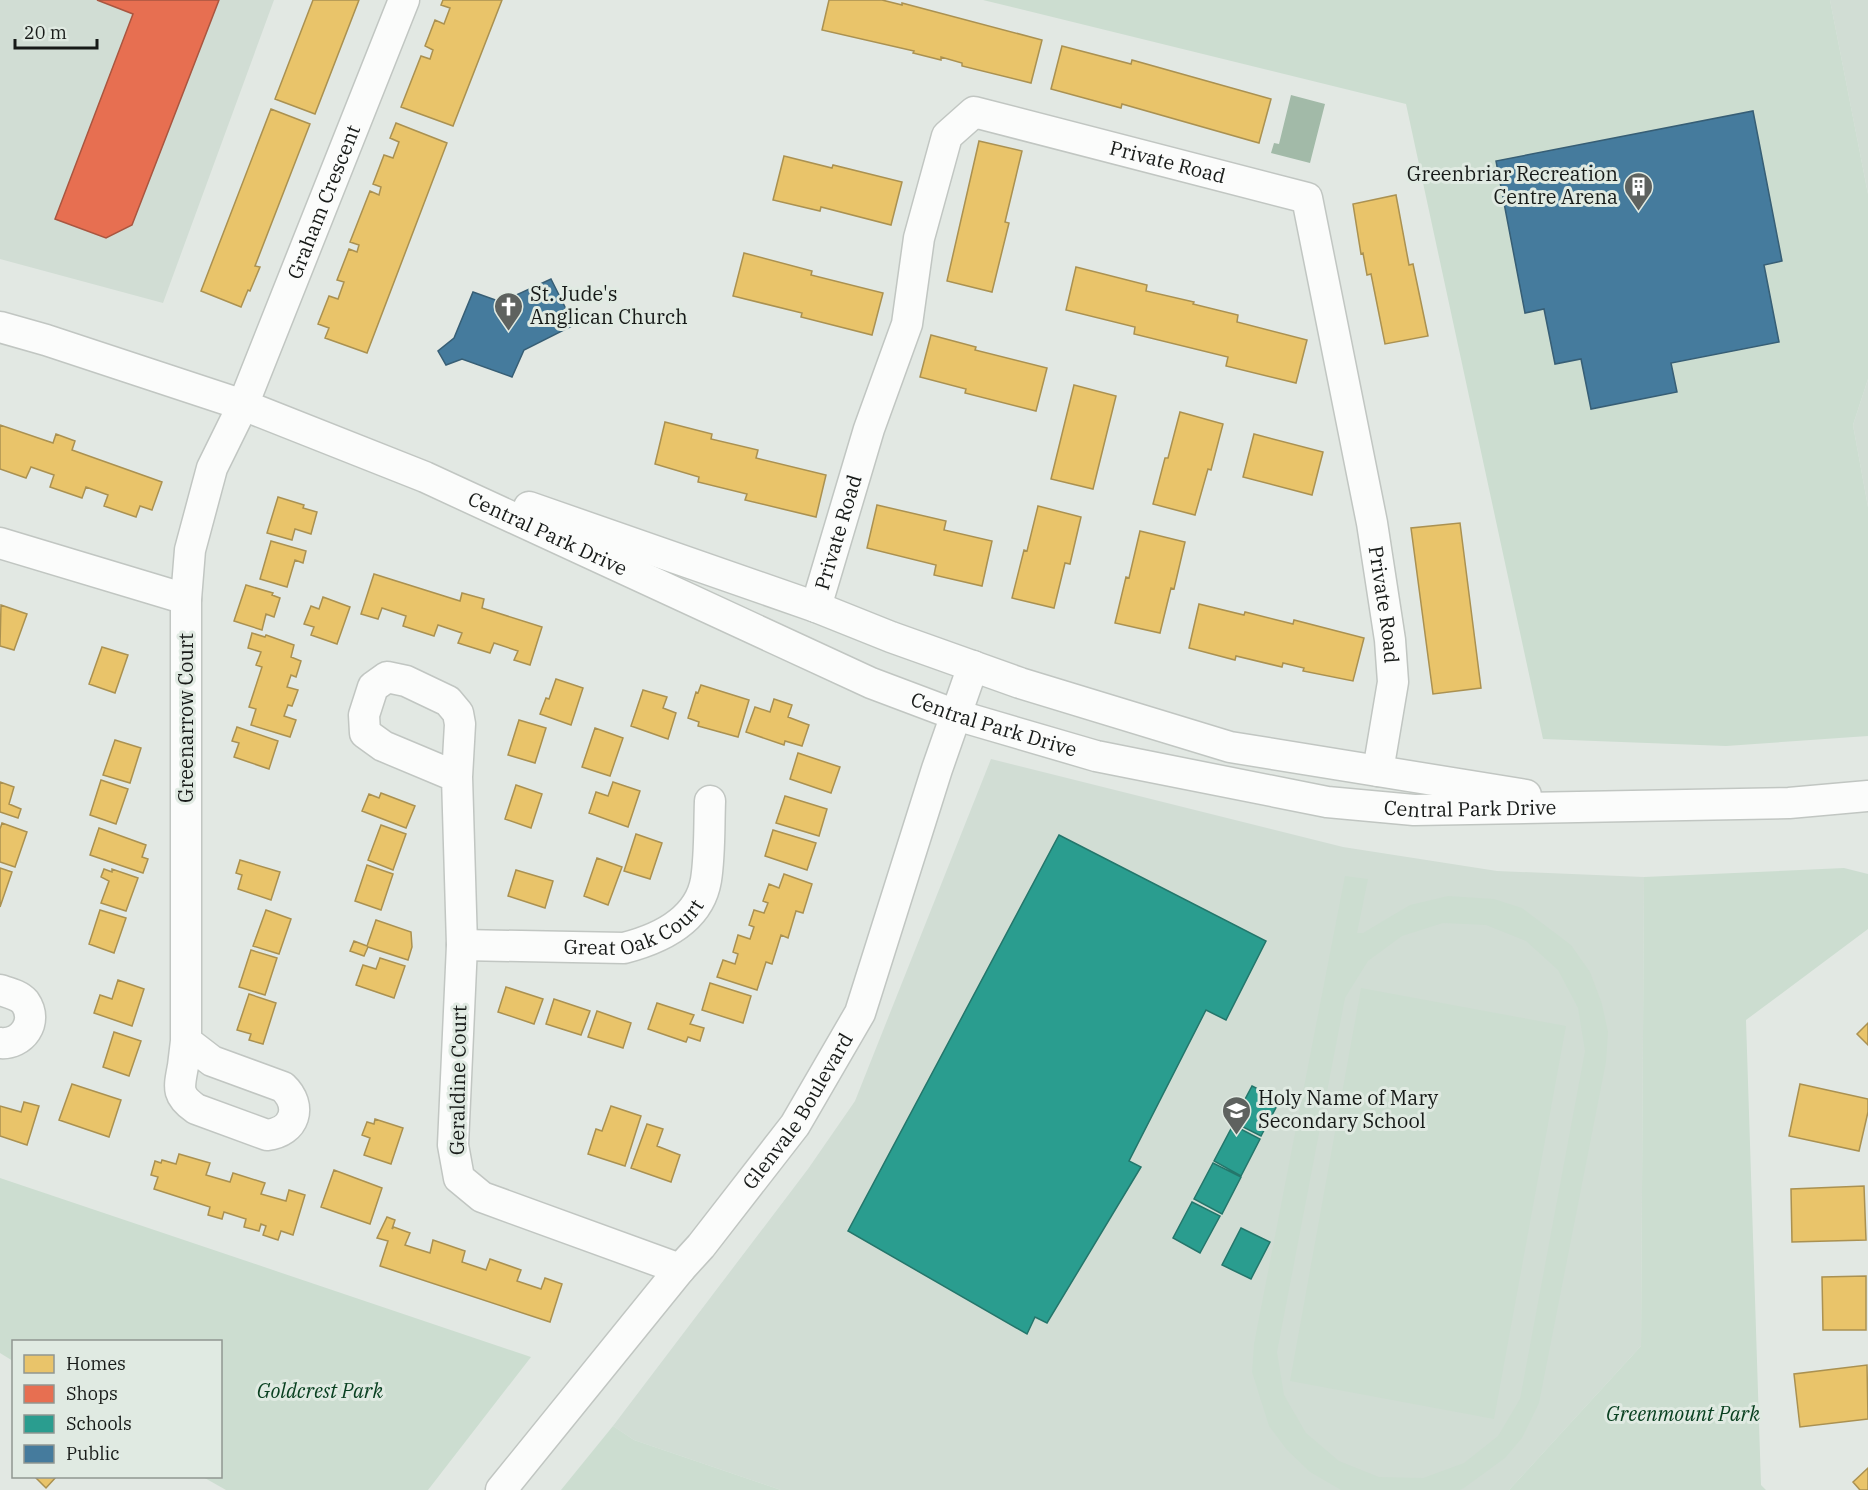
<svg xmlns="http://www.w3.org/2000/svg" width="1868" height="1490" font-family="'IBM Plex Serif',serif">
	<rect width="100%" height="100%" fill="#e2e8e3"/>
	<path fill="#d1ddd4" d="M0,0h274l-111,303 -163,-44z
		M1830,0h38v194z
		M1868,379v128l-15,-82z
		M991,759l352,88 154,24 147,6 -3,469 -132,144h-728l-147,-50 -21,-14 195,-257 47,-68z"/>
	<path fill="#ccddd0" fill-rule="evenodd" d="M983,0h847l38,194v185l-15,46 15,82v229l-142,10 -183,-7 -137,-635z
		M1844,868l24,6v55l-122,91 15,465 5,5h-257l132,-144 3,-469z
		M1345,876l23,3 -11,54h6l47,-28 38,-9 46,3 28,9 49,37 19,27 12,32 6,28 -2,30 -67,341 -17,35 -17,20 -41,30 -4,2h-119l-31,-18 -23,-22 -18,-24 -17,-54 2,-28zM1443,923l43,2 40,16 32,29 20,38 7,43 -65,348 -22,37 -34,27 -41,15 -44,-1 -40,-16 -33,-28 -22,-38 -7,-43 68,-354 23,-37 34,-25z
		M1361,988l205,38 -72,393 -204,-38z
		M0,1178l531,179 -103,133h-202l-23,-13 17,-1v-134h-206l-1,19 -13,-8z
		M613,1426l21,14 147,50h-220z"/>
	<path fill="#a2baa8" d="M1291,95l34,9 -15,59 -39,-10 3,-10 5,1z"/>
	<path fill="#e9c46a" stroke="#aa9151" stroke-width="1.5" d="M313,0h46l-44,114 -40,-15z
		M443,0h59l-49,126 -52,-19 20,-51 9,3 3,-9 -8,-4 10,-26 9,4 6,-16 -9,-3z
		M829,0h53l20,5v-2l140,37 -11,43 -69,-17v-3l-21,-6v3l-28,-7 1,-2 -92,-21z
		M1062,46l69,18 1,-4 139,39 -12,44 -137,-39 -1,4 -70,-19z
		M271,109l39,15 -55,142 5,1 -10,24 -2,-1 -7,17 -40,-16z
		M396,123l51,20 -80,210 -42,-15 4,-10 -11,-4 11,-28 9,3 6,-17 -7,-2 12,-31 8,3 2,-7 -9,-3 20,-51 9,4 2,-8 -8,-3 11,-29 9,3 6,-16 -9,-4z
		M979,141l43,10 -17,71 4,1 -17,69 -45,-11z
		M784,156l48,12 1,-3 69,17 -11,43 -70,-18 -1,4 -47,-11z
		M1396,195l13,70 4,-1 15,72 -43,8 -14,-70 -4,1 -4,-22 -2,1 -8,-50z
		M744,253l68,18 -1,4 72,18 -11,42 -71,-18 1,-4 -69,-17z
		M1076,267l71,18 -1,6 48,11 -1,2 45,11 -1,7 70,18 -11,43 -70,-17 2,-9 -94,-23 1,-7 -69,-17z
		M931,335l45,12 -1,3 72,18 -11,43 -71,-18 1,-4 -46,-12z
		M1074,385l42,11 -23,93 -42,-10z
		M1180,412l43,12 -12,46 -3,-1 -13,46 -42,-11 12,-46h3z
		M665,422l47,12 -1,5 47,11 -2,8 70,17 -10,42 -71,-17 2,-6 -49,-12 1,-5 -44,-13z
		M0,425l53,18 3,-9 19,7 -3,9 90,32 -10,28 -12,-4 -4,11 -32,-11 4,-11 -22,-8 -4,11 -32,-11 4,-12 -23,-8 -5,11 -26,-9z
		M1254,434l69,18 -11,43 -69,-18z
		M278,497l26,8 -1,3 14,4 -6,22 -16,-5 -3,11 -25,-7z
		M877,505l69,16 -2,9 48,11 -10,45 -48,-11 2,-10 -69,-17z
		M1038,506l43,11 -11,47 -5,-1 -11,45 -42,-10 12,-48 3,1z
		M1460,523l21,165 -48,6 -22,-166z
		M1140,531l45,11 -11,47 -3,-1 -11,45 -45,-10 11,-46 3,1z
		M271,541l35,10 -3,12 -8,-3 -8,27 -27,-8z
		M374,574l86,27 2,-8 22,6 -2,9 60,19 -12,38 -16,-5 4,-9 -24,-8 -4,10 -32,-10 4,-10 -24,-8 -4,11 -31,-10 3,-10 -24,-8 -4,11 -17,-5z
		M246,585l27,8 -1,2 8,3 -6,19 -8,-3 -4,16 -28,-9z
		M323,597l27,10 -13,37 -26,-9 3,-8 -10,-3 7,-18 8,3z
		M1199,604l45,11 1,-3 48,12 1,-4 70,18 -11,43 -50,-10 1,-3 -21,-5 -1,4 -46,-11 -1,4 -46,-12z
		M1,605l26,9 -13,36 -14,-4z
		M252,633l13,4 1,-2 28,10 -3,12 10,4 -5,16 -5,-2 -4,12 11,3 -6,16 -4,-1 -4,11 12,4 -6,17 -39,-12 5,-16 -7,-2 13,-40 -6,-2 5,-13 -13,-4z
		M102,647l26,8 -13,38 -26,-9z
		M556,679l27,9 -12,37 -31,-11 6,-16 3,1z
		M701,685l48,15 -11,37 -40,-11 1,-4 -11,-4 8,-26 2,1z
		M643,690l24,7 -4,11 13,5 -8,26 -37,-13z
		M774,699l18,6 -4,12 21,8 -7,21 -17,-5 -1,4 -38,-13 9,-25 15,5z
		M519,720l27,8 -11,35 -27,-8z
		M237,727l41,14 -9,28 -35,-12 5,-14 -7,-2z
		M595,728l28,10 -13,38 -28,-9z
		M115,740l26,8 -11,35 -27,-8z
		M798,753l42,14 -9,26 -41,-14z
		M101,780l27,9 -12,35 -26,-9z
		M0,782l14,5 -5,17 12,5 -3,9 -18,-6z
		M613,782l27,9 -12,36 -39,-14 7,-21 12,4z
		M516,785l26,9 -11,34 -26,-9z
		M381,793l34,13 -9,22 -44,-17 7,-17 10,4z
		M785,796l42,13 -8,27 -43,-13z
		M2,823l25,9 -12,35 -15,-5v-33z
		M381,825l25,9 -13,36 -25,-10z
		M99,828l47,17 -4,12 6,2 -5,14 -53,-18z
		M773,830l43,13 -9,27 -42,-14z
		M636,834l26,9 -12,36 -26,-8z
		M597,858l25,9 -14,38 -24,-9z
		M240,860l40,12 -9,28 -33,-11 4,-14 -6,-2z
		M367,865l26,9 -12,36 -26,-9z
		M0,868l12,4 -12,35z
		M104,869l8,3v-3l26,9 -12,33 -25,-8 8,-22 -8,-4z
		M516,870l37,11 -8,27 -37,-12z
		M784,874l28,10 -9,29 -7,-2 -8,27 -7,-3 -9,29 -6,-2 -9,28 -40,-13 6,-17 12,4 3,-10 -5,-2 5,-17 12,4 4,-12 -5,-2 5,-15 10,3 4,-10 -5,-2 6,-17 10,4z
		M100,910l26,8 -12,35 -25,-9z
		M266,910l25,9 -12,35 -26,-8z
		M376,920l35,12 1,15 -4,13 -40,-13 -4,9 -14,-5 4,-10 13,5z
		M251,950l26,8 -12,37 -26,-8z
		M380,958l25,8 -11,32 -38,-13 7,-20 13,4z
		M118,980l26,9 -12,37 -38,-13 6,-18 12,4z
		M710,983l41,13 -8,27 -41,-13z
		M506,987l37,12 -9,25 -36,-12z
		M249,994l27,9 -13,41 -14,-4 2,-6 -14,-4z
		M554,999l36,12 -9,24 -35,-11z
		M657,1003l37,12 -4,9 14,4 -4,13 -12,-4 -2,5 -38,-13z
		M597,1011l34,12 -8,25 -35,-11z
		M1868,1023v22l-11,-11z
		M114,1032l27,9 -12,35 -26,-9z
		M72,1084l49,16 -12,37 -50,-17z
		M1800,1084l68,15v13l-9,39 -70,-15z
		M24,1102l15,4 -12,39 -27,-9v-30l21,6z
		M611,1106l30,10 -16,50 -37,-12 8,-25 6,2z
		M375,1119l28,9 -12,36 -27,-9 6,-17 -8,-3 5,-13 7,2z
		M647,1124l16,5 -6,17 23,9 -9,27 -40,-14z
		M179,1154l31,9 -4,12 24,7 3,-9 32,10 -4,11 25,7 3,-11 16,5 -12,40 -12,-4 -3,9 -15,-5 3,-9 -5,-2 -2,7 -15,-4 2,-8 -22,-7 -2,7 -14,-4 2,-8 -56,-18 4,-12 -7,-2 4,-14 6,2 1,-3 14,4z
		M334,1170l48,18 -12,36 -49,-17z
		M1864,1186l2,54 -74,2 -1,-53z
		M387,1217l8,3 -3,9 2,-2 16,6 -5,12 25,8 3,-13 32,11 -3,11 24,8 4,-11 31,11 -4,11 24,8 4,-11 17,6 -12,38 -170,-56 8,-25 -11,-3z
		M1866,1276v54h-43l-1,-53z
		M1867,1365l1,54 -68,8 -6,-53z
		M1868,1468v22h-8l-7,-8z
		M34,1476h23l-11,12z"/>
	<path fill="#e76f51" stroke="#a95640" stroke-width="1.5" d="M97,0h122l-87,225 -26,13 -51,-19 78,-205z"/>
	<path fill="#2a9d8f" stroke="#24766b" stroke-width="1.5" d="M1059,835l207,106 -40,79 -20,-10 -77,151 12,6 -94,156 -12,-6 -8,17 -179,-103z
		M1252,1086l28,14 -19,36 -28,-14z
		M1233,1125l27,14 -19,37 -27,-15z
		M1213,1163l28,14 -19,37 -28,-15z
		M1192,1202l28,14 -20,37 -27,-15z
		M1241,1228l29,14 -19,37 -29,-14z"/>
	<path fill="#457b9d" stroke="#375e75" stroke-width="1.5" d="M1753,111l29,150 -18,4 15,77 -108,21 6,29 -86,17 -10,-50 -26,5 -11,-55 -19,4 -29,-152z
		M551,279l23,46 -50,25 -12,27 -50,-18 -16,6 -8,-14 16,-13 19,-46 28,10z"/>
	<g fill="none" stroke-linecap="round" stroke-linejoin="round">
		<defs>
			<g id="minor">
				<path id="s1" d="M0,327l46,13 197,65 182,72 446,206 85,32 140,41 231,46 87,8 375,-7 79,-7"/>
				<path d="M529,507l287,100 75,30 129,46 210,64 296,48"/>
				<path d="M0,543l186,56"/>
				<path id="s2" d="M816,607l53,-178 38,-105 12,-86 28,-102 27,-24 333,86 65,325 18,117 3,42 -15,89"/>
				<path d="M457,777l-74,-31 -18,-13 -1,-18 9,-28 14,-10 19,4 42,20 10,12 2,11 -3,53 5,168 -9,200 6,33 23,19 198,72"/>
				<path id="s3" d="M462,945l162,3c35,-9 75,-27 82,-68 4,-25 3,-53 4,-79"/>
				<path d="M0,990c9,3 19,5 25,12 14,20 -3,43 -25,41"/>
				<path id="s4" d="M186,1041l26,20 71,26c20,19 12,45 -16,48l-71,-26c-20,-14 -17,-21 -13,-43 1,-8 2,-17 3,-25v-442l4,-49 22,-82 31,-63 161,-405"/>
				<path id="s5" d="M501,1490l179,-221 21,-23 94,-121 65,-112 77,-244 36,-103"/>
			</g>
		</defs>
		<use href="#minor" stroke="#c1c6c2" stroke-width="33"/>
		<use href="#minor" stroke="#fbfcfb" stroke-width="30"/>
	</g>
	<defs>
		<symbol id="building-pin" viewBox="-11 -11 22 30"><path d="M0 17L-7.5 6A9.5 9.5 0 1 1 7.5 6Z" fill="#5e625f" stroke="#e0eae2"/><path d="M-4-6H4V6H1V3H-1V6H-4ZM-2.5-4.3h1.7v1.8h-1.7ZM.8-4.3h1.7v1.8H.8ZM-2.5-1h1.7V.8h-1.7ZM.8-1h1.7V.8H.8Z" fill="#fff"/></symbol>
		<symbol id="church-pin" viewBox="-11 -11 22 30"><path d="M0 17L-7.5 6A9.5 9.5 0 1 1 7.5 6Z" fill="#5e625f" stroke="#e0eae2"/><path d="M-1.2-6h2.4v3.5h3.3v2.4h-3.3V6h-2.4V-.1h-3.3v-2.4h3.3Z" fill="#fff"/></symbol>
		<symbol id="school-pin" viewBox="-11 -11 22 30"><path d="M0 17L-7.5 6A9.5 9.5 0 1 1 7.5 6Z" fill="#5e625f" stroke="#e0eae2"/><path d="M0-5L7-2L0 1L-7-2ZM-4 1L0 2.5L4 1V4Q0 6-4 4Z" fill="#fff"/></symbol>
	</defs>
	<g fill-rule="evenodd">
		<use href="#building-pin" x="1622" y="170" width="33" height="45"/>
		<use href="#church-pin" x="492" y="290" width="33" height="45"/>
		<use href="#school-pin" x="1220" y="1094" width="33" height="45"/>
	</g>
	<g text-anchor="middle" stroke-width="6" stroke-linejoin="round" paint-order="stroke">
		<g font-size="20" fill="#171a18" stroke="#e0eae2">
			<text dy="7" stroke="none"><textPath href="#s2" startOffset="726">Private Road</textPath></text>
			<text dy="7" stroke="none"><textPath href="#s4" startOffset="1190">Graham Crescent</textPath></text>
			<text dy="7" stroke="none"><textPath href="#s2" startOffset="78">Private Road</textPath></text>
			<text dy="7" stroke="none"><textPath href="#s1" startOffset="586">Central Park Drive</textPath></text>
			<text dy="7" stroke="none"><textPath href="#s2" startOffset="1284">Private Road</textPath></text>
			<text transform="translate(186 718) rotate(-90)" y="7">Greenarrow Court</text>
			<text dy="7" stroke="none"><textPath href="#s1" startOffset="1072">Central Park Drive</textPath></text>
			<text dy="7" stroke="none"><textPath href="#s1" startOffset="1558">Central Park Drive</textPath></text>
			<text dy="7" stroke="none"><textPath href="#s3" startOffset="177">Great Oak Court</textPath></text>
			<text transform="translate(458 1080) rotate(-89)" y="7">Geraldine Court</text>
			<text dy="7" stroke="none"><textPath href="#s5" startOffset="482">Glenvale Boulevard</textPath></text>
		</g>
		<g font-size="20" fill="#171a18" stroke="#e0eae2" text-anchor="start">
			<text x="1618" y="181" text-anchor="end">Greenbriar Recreation<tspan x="1618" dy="23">Centre Arena</tspan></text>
			<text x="530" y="301">St. Jude's<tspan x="530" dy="23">Anglican Church</tspan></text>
			<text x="1258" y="1105">Holy Name of Mary<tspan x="1258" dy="23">Secondary School</tspan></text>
		</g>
		<g font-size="20" font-style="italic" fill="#094020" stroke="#e0eae2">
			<text x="320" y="1398">Goldcrest Park</text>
			<text x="1683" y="1421">Greenmount Park</text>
		</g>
	</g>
	<rect x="12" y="1340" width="210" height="138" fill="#e0eae2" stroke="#909791" stroke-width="1.5"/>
	<rect x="24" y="1355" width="30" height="18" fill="#e9c46a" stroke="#909791" stroke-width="1.5"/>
	<text x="66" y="1370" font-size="18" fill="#171a18">Homes</text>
	<rect x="24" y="1385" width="30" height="18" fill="#e76f51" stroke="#909791" stroke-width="1.5"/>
	<text x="66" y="1400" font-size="18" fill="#171a18">Shops</text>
	<rect x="24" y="1415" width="30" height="18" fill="#2a9d8f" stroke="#909791" stroke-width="1.5"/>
	<text x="66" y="1430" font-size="18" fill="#171a18">Schools</text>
	<rect x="24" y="1445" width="30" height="18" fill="#457b9d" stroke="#909791" stroke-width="1.5"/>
	<text x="66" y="1460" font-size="18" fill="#171a18">Public</text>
	<path d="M15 39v9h82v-9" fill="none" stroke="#171a18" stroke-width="3"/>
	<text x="24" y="39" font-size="18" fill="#171a18" stroke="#e0eae2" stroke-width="4.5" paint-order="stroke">20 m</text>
</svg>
